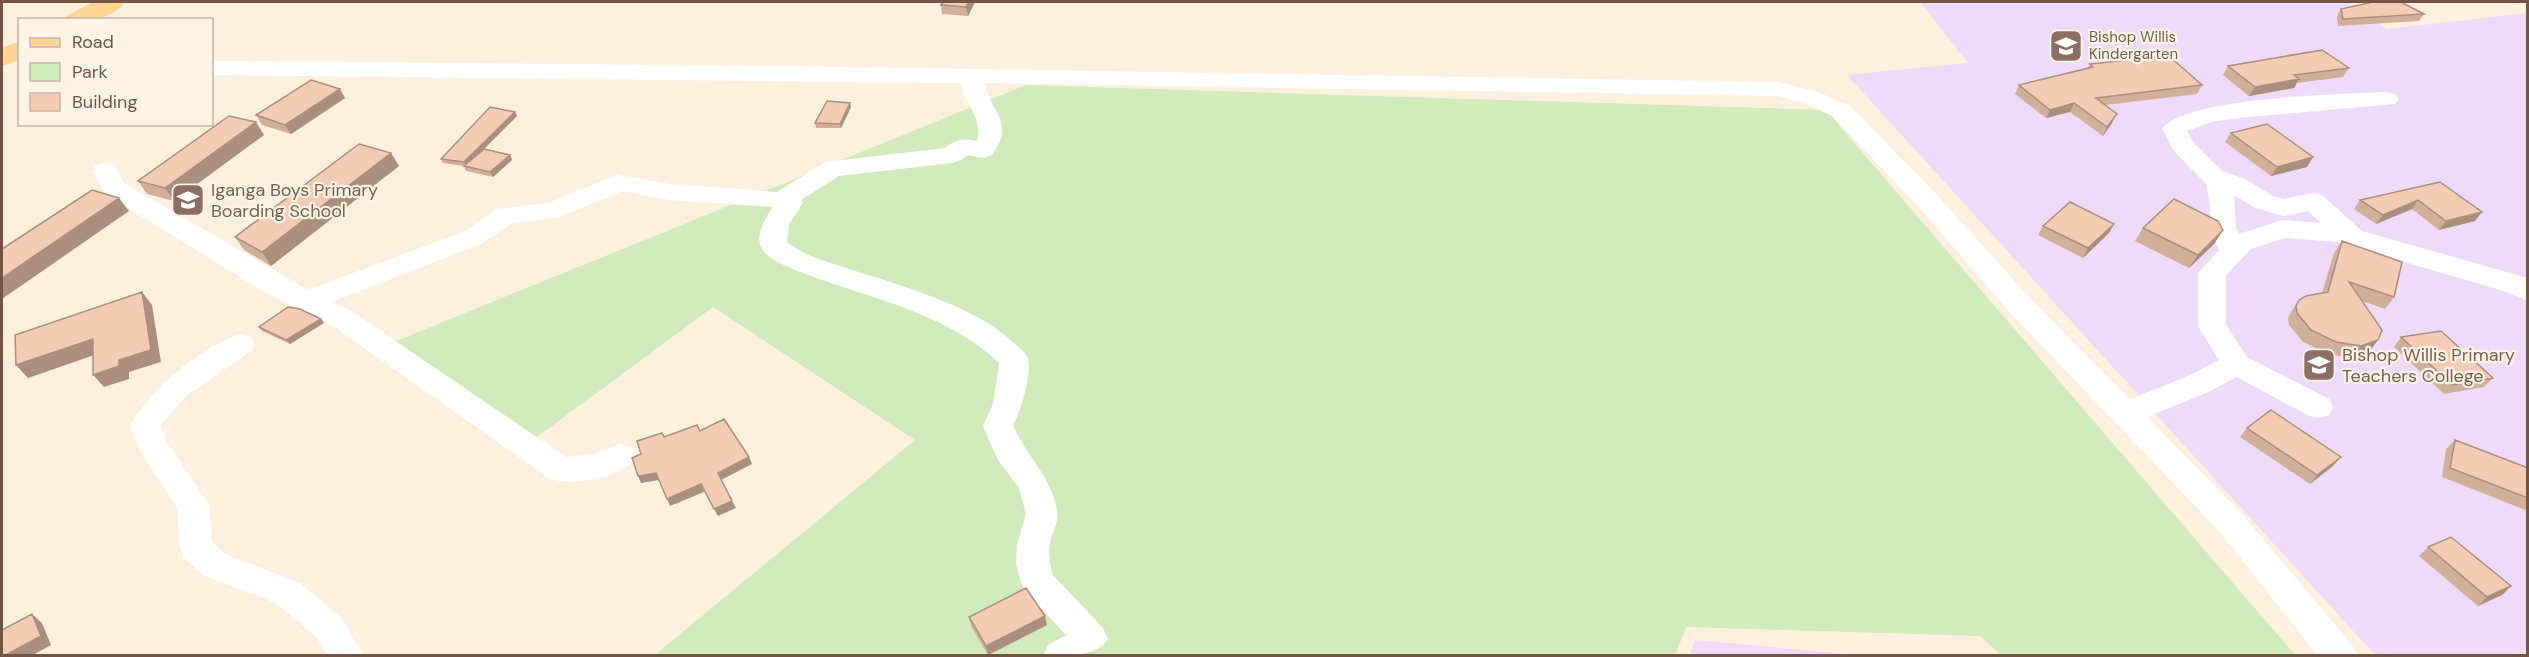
<svg xmlns="http://www.w3.org/2000/svg" width="2529" height="657" font-family="'DM Sans',sans-serif">
	<rect width="100%" height="100%" fill="#fef0de"/>
	<path fill="#eedbf9" d="M1920,2h429l38,27 140,-16v642h-152l-528,-580 121,-12z
		M1695,640l162,15h-167z"/>
	<path fill="#d1ebbc" d="M1026,85l800,25 469,545h-294l-21,-19 -294,-9 -11,29 -1020,-1 260,-215 -202,-133 -176,130 -153,-91z"/>
	<g fill="none" stroke-linecap="round" stroke-linejoin="round">
		<path fill="#fff" fill-rule="evenodd" d="M212,61l575,5 991,16 40,10 32,14 86,88 90,100 104,105 56,-22 33,-17 -21,-34v-53l21,-23 -9,-22v-23l-4,-21 -32,-33 -12,-22c22,-32 184,-35 225,-37l8,2 4,5 -4,5 -156,14 -28,4 -24,9 6,11 29,29 23,8 28,17 11,3 29,-6 9,2 40,36 162,46 4,2v22l-24,-10 -168,-49 -51,-4 -34,11 -25,26v50l21,32 82,42 4,8 -4,8 -11,3 -11,-3 -70,-38 -31,16 -59,24 95,97 110,131 5,11h-39l-98,-124 -214,-224 -88,-102 -86,-90 -30,-14 -24,-6 -794,-13c9,34 31,38 8,72l-9,3 -15,-3 -7,5 -9,3 -113,13 -38,24 2,3 -14,21 -2,18c16,14 42,20 62,27 50,16 126,37 164,73 5,5 13,10 15,17 4,16 -8,53 -15,67 13,30 40,52 44,86 2,10 -5,21 -7,31 -2,11 0,22 3,32l50,53 5,11c-11,18 -42,17 -65,17l5,-11 18,-10 -40,-43 -5,-10 -5,-18 1,-19 9,-31 -7,-26 -21,-28 -15,-34 10,-22 6,-41c-44,-43 -111,-61 -168,-80 -16,-6 -55,-18 -66,-30 -13,-14 -1,-33 8,-46l-103,-7 -48,-9 -62,26 -47,6 -30,20 -151,59 18,8 216,147 28,-3 27,-10 11,4 5,8c-12,22 -65,30 -87,23l-220,-155 -62,-30 -163,-100 -13,-23 4,-6 9,-2 9,2 10,18 184,107 157,-59 32,-22 51,-6 69,-28 53,9 107,8 47,-29 9,-2 112,-13c11,-9 18,-10 32,-7 7,-19 -12,-40 -17,-58l-748,-8zM2234,195l21,13 29,8 24,-5 13,12 -38,-3 -44,14 -3,-6z
			M241,334l10,3 4,7 -4,7 -66,46 -25,29 7,16 42,63 3,37 15,13 73,28 41,35 24,38h-37l-11,-18 -41,-35 -73,-28 -19,-17 -4,-10 -3,-41 -35,-53 -12,-28c20,-37 71,-80 111,-92z"/>
		<path fill="#ffd494" fill-rule="evenodd" d="M93,2h32c-14,20 -40,18 -61,18l4,-5z
			M20,41v19l-18,6v-18z"/>
	</g>
	<path fill="#d2af9b" d="M943,2h32l-7,14 -26,-2 -1,-9z
		M2341,9l83,5 -5,7 -81,5 -1,-10z
		M2090,64l112,21 -5,9 -92,11 7,18 -9,13 -33,-24 -24,6 -31,-24 4,-9 69,-17z
		M2228,66l121,2 -6,9 -46,6 -3,5 -45,8 -26,-21z
		M345,98l-54,36 -29,-9 -6,-10z
		M851,107l-10,21h-25l-1,-5z
		M515,112l2,4 -33,33 26,6 2,5 -19,17 -27,-6 -2,-5 -21,-3 -2,-4z
		M2231,133l76,34 -36,9 -46,-34z
		M264,135l-90,66 -27,-7 -9,-13z
		M399,166l-128,100 -27,-16 -9,-13z
		M2440,182l35,39 -36,9 -27,-21 -36,15 -22,-15 6,-9z
		M2114,224l-5,9 -26,25 -45,-23 5,-9z
		M2143,228l80,2 -9,14 -25,24 -54,-27z
		M2342,241l52,56 -9,12 -23,-8 7,51 -17,6 -25,-4 -25,-13 -13,-16 -1,-7 3,-6 8,-12 23,-7 12,-40z
		M321,319l3,4 -34,21 -28,-13 -3,-4z
		M2401,337l92,41 -9,9 -40,7 -50,-47z
		M2247,428l86,38 -23,18 -70,-47z
		M2455,440l73,28v43l-86,-34 4,-28z
		M2428,547l83,39 -9,9 -24,11 -59,-50z
		M969,617l78,8 -59,30 -17,-29z"/>
	<path fill="#ab8f7e" d="M969,2h6l-7,14 -2,-9z
		M2299,79l-5,9 -45,8 6,-9z
		M340,89l5,9 -54,36 -6,-9z
		M850,103l1,4 -10,21 -1,-4z
		M2074,103l-4,9 -24,6 4,-8z
		M515,112l2,4 -50,50 -3,-4z
		M2117,114l-5,9 -9,13 4,-9z
		M256,122l8,13 -90,66 -9,-13z
		M391,153l8,13 -128,100 -9,-14z
		M510,155l2,5 -19,17 -3,-5z
		M2313,157l-6,10 -36,9 6,-9z
		M119,198l10,13 -127,88v-21z
		M2418,200l-6,9 -36,15 7,-9z
		M2482,212l-7,9 -36,9 7,-9z
		M2114,224l-5,9 -26,25 5,-10z
		M2223,230l-9,14 -25,24 9,-13z
		M142,292l10,13 9,57 -32,10v7l-25,8 -11,-12 26,-15z
		M321,319l3,4 -34,21 -4,-4z
		M93,339l10,13 -75,26 -12,-13z
		M2378,340l-9,12 -17,6 9,-12z
		M749,457l3,7 -31,16 -3,-7z
		M2341,457l-8,9 -23,18 7,-9z
		M656,473l3,7 -18,3 -3,-7z
		M701,484l3,8 -34,14 -3,-7z
		M732,501l4,7 -18,8 -4,-7z
		M2511,586l-9,9 -24,11 9,-9z
		M32,614l10,9 9,22 -20,11h-27z
		M1045,616l2,9 -59,30 -2,-9z"/>
	<path fill="#f4ccb4" stroke="#ab8f7e" stroke-width="1.5" d="M943,2h26l-3,5 -25,-2z
		M2373,2h28l23,12 -81,5 -2,-10z
		M2322,50l27,18 -55,7 5,4 -44,8 -27,-21z
		M2169,56l33,29 -106,13 21,16 -10,13 -33,-24 -24,7 -31,-25 74,-18 -3,-3z
		M311,80l29,9 -55,36 -29,-10z
		M827,101l23,2 -10,21 -25,-1z
		M490,107l25,5 -51,50 -23,-3z
		M229,116l27,6 -91,66 -27,-7z
		M2267,124l46,33 -36,10 -46,-34z
		M359,144l32,9 -129,99 -27,-15z
		M484,149l26,6 -20,17 -26,-6z
		M2440,182l42,30 -36,9 -28,-21 -35,15 -23,-15z
		M92,190l27,8 -117,80v-29z
		M2174,199l44,22 5,9 -25,25 -55,-27z
		M2070,202l44,22 -26,24 -45,-22z
		M2342,241l60,21 -8,35 -45,-15 33,48 -4,10 -17,6 -25,-4 -25,-12 -14,-17 -1,-7 3,-6 7,-4 22,-4z
		M142,292l9,58 -32,10v6l-26,9v-36l-77,26 -1,-30z
		M288,307l12,2 21,10 -35,21 -27,-13z
		M2441,331l52,47 -41,7 -51,-48z
		M2271,410l70,47 -24,18 -70,-47z
		M724,419l25,38 -31,16 14,28 -18,8 -13,-25 -34,15 -11,-26 -18,3 -6,-18 9,-4 -4,-13 25,-8 2,4 33,-12 3,6z
		M2455,440l73,28v30l-78,-30z
		M2451,537l60,49 -24,11 -59,-50z
		M1026,588l19,28 -59,30 -17,-29z
		M32,614l9,22 -37,20h-2v-26z"/>
	<defs>
		<symbol id="school-square" viewBox="-11 -11 22 22"><rect x="-9" y="-9" width="18" height="18" rx="4" fill="#8d6e63" stroke="#fff4e6"/><path d="M0-5L7-2L0 1L-7-2ZM-4 1L0 2.5L4 1V4Q0 6-4 4Z" fill="#fff"/></symbol>
	</defs>
	<g fill-rule="evenodd">
		<use href="#school-square" x="2047" y="27" width="38" height="38"/>
		<use href="#school-square" x="169" y="181" width="38" height="38"/>
		<use href="#school-square" x="2300" y="346" width="38" height="38"/>
	</g>
	<g text-anchor="middle" stroke-width="4.5" stroke-linejoin="round" paint-order="stroke">
		<g font-size="15" fill="#785e54" stroke="#fff4e6" text-anchor="start">
			<text x="2089" y="42">Bishop Willis<tspan x="2089" dy="17">Kindergarten</tspan></text>
		</g>
		<g font-size="18" fill="#785e54" stroke="#fff4e6" text-anchor="start">
			<text x="211" y="196">Iganga Boys Primary<tspan x="211" dy="21">Boarding School</tspan></text>
			<text x="2342" y="361">Bishop Willis Primary<tspan x="2342" dy="21">Teachers College</tspan></text>
		</g>
	</g>
	<rect width="2529" height="657" fill="none" stroke="#745545" stroke-width="6"/>
	<rect x="18" y="18" width="195" height="108" fill="#fff4e6" stroke="#c7b4a6" stroke-width="1.5"/>
	<rect x="30" y="38" width="30" height="9" fill="#ffd494" stroke="#c7b4a6" stroke-width="1.5"/>
	<text x="72" y="48" font-size="18" fill="#745545">Road</text>
	<rect x="30" y="63" width="30" height="18" fill="#d1ebbc" stroke="#c7b4a6" stroke-width="1.5"/>
	<text x="72" y="78" font-size="18" fill="#745545">Park</text>
	<rect x="30" y="93" width="30" height="18" fill="#f4ccb4" stroke="#c7b4a6" stroke-width="1.5"/>
	<text x="72" y="108" font-size="18" fill="#745545">Building</text>
</svg>
